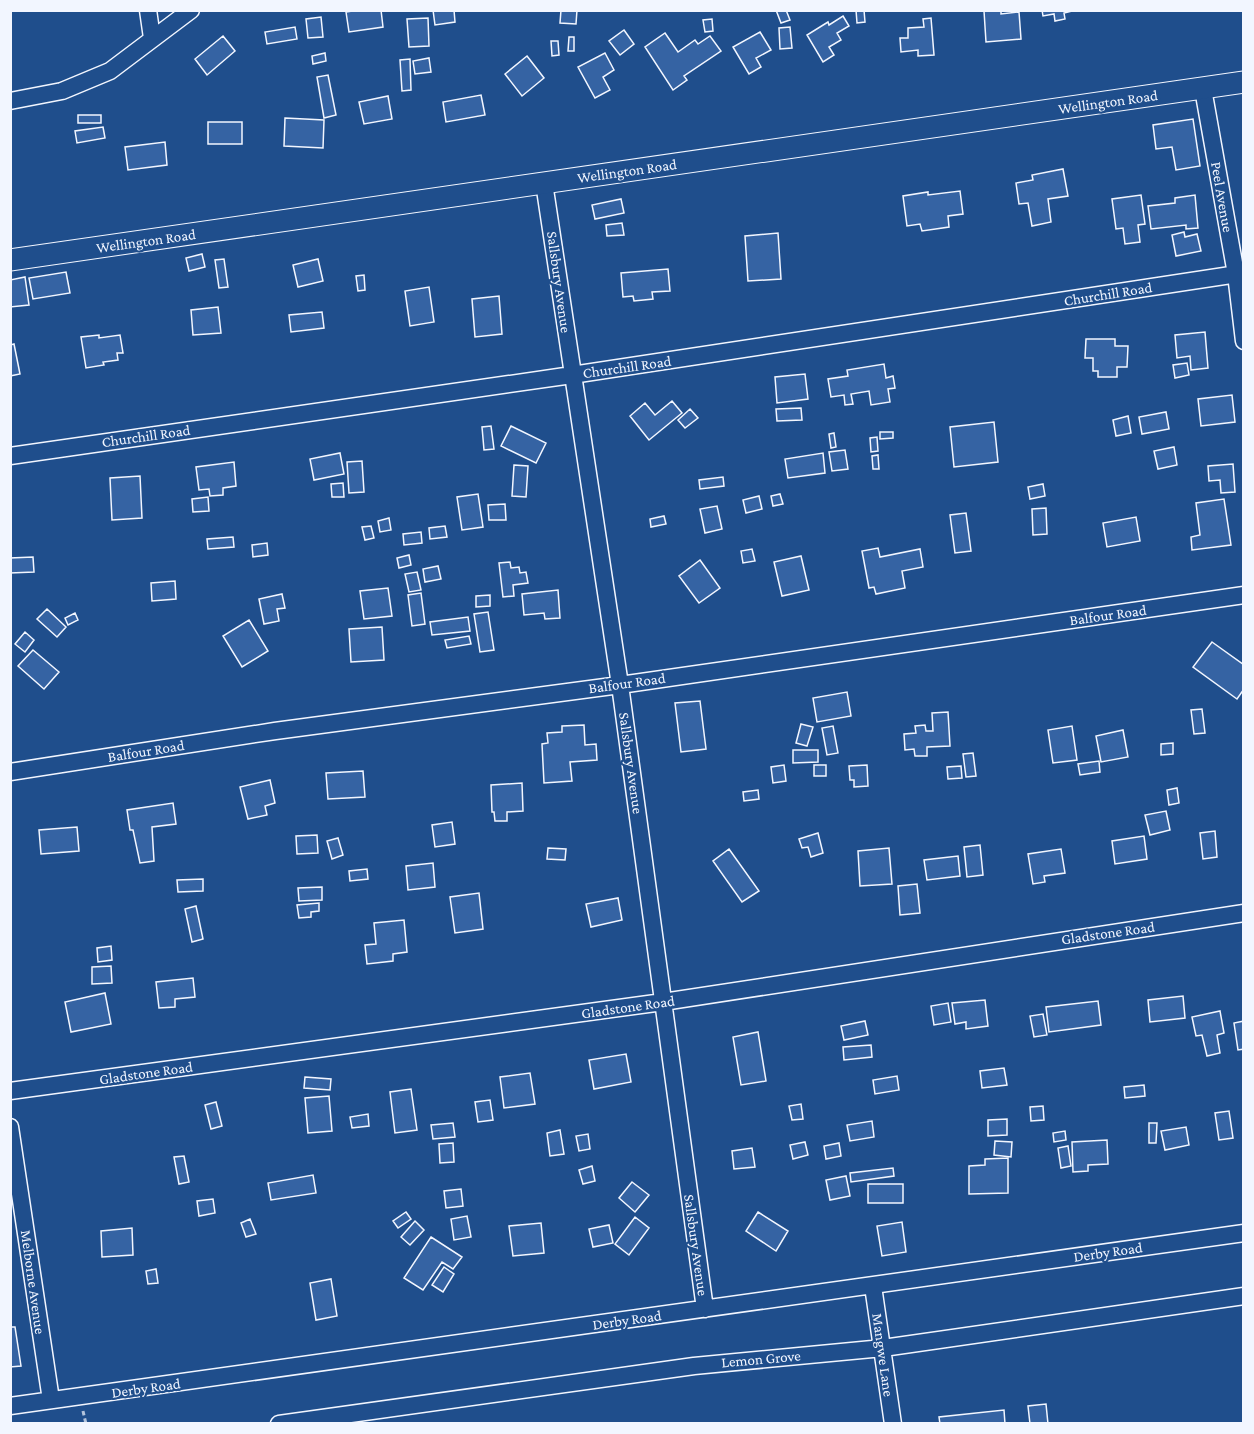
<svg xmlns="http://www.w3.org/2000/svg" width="1254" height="1434" font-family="'Crimson Pro',serif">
	<rect width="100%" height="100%" fill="#1f4e8c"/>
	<path fill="#3563a3" stroke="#f2f6ff" stroke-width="1.5" d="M359,10h22l2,17 -34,5 -3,-20z
		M433,10h21l1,12 -20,3z
		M561,10h16l-1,14 -16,-1z
		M776,10h10l4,10 -9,3z
		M856,10h8l1,12 -8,1z
		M1001,10v4l18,-2 2,27 -35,3 -2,-31z
		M1042,10h34l-12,3 1,6 -10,2 -1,-7 -11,2z
		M843,16l6,10 -12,7 4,7 -12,7 5,8 -11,7 -16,-27 21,-13 1,3z
		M321,17l2,20 -15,1 -2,-19z
		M428,18l1,28 -20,1 -2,-28z
		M931,18l3,37 -16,1v-6l-17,2 -1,-14h8v-10l16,-1 -1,-8z
		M712,19l1,12 -8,1 -2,-12z
		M295,27l2,12 -30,5 -2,-12z
		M790,27l2,21 -12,1 -1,-21z
		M624,30l10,14 -14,11 -11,-14z
		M760,32l11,18 -15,8 5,9 -12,7 -16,-27z
		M665,33l13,19 17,-12 3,4 12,-8 11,15 -37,25 3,4 -14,10 -28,-43z
		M223,36l12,15 -28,24 -12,-16z
		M569,37h5v14h-6z
		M551,41h7l1,14 -7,1z
		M325,53l1,8 -13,3 -1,-8z
		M605,53l9,17 -11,7 7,13 -15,8 -17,-31z
		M527,56l17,22 -22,18 -17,-22z
		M429,58l2,14 -16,2 -2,-13z
		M410,59l1,31 -9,1 -2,-31z
		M328,75l8,40 -12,3 -7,-41z
		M481,95l4,20 -39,7 -3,-20z
		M388,96l4,23 -28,5 -5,-22z
		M78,115h23v8h-23z
		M285,118l39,2 -1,28 -39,-2z
		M1193,119l7,47 -24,4 -4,-23 -16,2 -3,-24z
		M208,122h34v22h-34z
		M103,127l2,11 -28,5 -2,-12z
		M165,142l2,23 -39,5 -3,-23z
		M1063,169l5,27 -20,3 3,23 -19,4 -4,-23 -9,1 -3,-21 17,-3 -1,-5z
		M960,191l3,23 -15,2 1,11 -27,4 -2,-7 -13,2 -4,-30 25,-4v3z
		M1141,195l4,29 -7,1 2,17 -15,2 -2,-16 -7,1 -4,-30z
		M1195,195l3,33 -12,1v-4l-35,4 -3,-23 27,-3v-5z
		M621,199l3,14 -29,6 -3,-14z
		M622,223l2,12 -17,1 -1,-11z
		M1184,232l1,5 12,-3 4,17 -25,5 -4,-21z
		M778,233l3,46 -33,2 -3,-45z
		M202,254l3,13 -16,4 -3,-13z
		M224,259l4,28 -9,1 -4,-28z
		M318,259l5,22 -25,6 -5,-22z
		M668,269l2,22 -18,1 1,7 -19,2 -1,-5 -10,1 -2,-24z
		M66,272l4,21 -37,6 -4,-21z
		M364,275l1,15 -7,1 -2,-15z
		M25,277l4,28 -19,2v-27z
		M429,287l5,35 -24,4 -5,-35z
		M499,296l3,38 -27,3 -3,-38z
		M218,307l3,26 -28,2 -2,-25z
		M322,312l2,16 -33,4 -2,-17z
		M1205,332l3,36 -17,2 -1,-14 -13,2 -2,-23z
		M99,335v3l21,-3 3,18h-6l1,7 -15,2 1,3 -18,3 -5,-31z
		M1086,339h29v7h13l-1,21h-10v10h-19v-6h-5v-13h-8z
		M14,344l6,30 -10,2v-31z
		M1187,363l2,12 -14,3 -2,-13z
		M884,364l2,14 7,-2 2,12 -7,1 2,13 -19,3 -2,-14 -18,3 2,10 -8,1 -1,-10 -13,2 -3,-18 20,-3 -1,-6z
		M805,374l3,25 -31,4 -2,-26z
		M1232,395l3,27 -34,4 -3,-27z
		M672,401l10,12 -33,27 -19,-24 15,-13 10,12z
		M801,408l1,12 -25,1 -1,-12z
		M690,409l8,9 -13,10 -7,-8z
		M1166,412l3,17 -27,5 -3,-17z
		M1128,416l3,17 -15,3 -3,-16z
		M994,422l4,40 -44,5 -4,-40z
		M491,426l3,23 -10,1 -2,-23z
		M511,426l35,17 -10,20 -35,-17z
		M880,432h13v6l-13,1z
		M834,433l2,14 -5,1 -2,-14z
		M877,437l1,14 -7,1 -1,-14z
		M1174,447l3,18 -19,4 -4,-18z
		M845,450l3,19 -16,2 -3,-19z
		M340,453l4,21 -30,6 -4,-21z
		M823,453l2,20 -37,5 -3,-19z
		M878,455l1,14h-6l-1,-13z
		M362,461l2,31 -15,1 -2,-31z
		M234,462l2,24 -13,2v7l-13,1 -1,-7 -10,1 -3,-23z
		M1233,464l2,28 -14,1 -1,-13 -11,1 -1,-15z
		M514,465l14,1 -2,31 -14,-1z
		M140,476l2,42 -30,2 -2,-42z
		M723,477l1,9 -24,3 -1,-9z
		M343,483l1,14h-12l-1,-13z
		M1043,484l2,12 -15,3 -2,-12z
		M478,494l5,33 -21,3 -5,-33z
		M780,494l3,10 -10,2 -2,-10z
		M759,496l3,13 -16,4 -3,-13z
		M208,497l1,14 -16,1 -1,-13z
		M1224,499l7,46 -39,5 -1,-13 9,-2 -4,-32z
		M505,504l1,16h-17l-1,-15z
		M717,506l5,23 -17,4 -5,-24z
		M1046,508l1,26 -14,1 -1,-26z
		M966,513l5,38 -16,2 -5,-38z
		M664,516l2,8 -15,3 -1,-8z
		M1136,517l4,24 -33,6 -4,-24z
		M389,518l2,12 -11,2 -2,-11z
		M371,526l3,12 -9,2 -3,-13z
		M445,526l2,11 -17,2 -1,-11z
		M421,532l1,11 -18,2 -1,-11z
		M233,537l1,10 -26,2 -1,-10z
		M267,543l1,12 -15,2 -1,-12z
		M878,548l2,9 40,-8 3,18 -21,4 3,17 -29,6 -2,-7 -5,1 -7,-37z
		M752,549l3,12 -12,2 -2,-12z
		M409,555l2,10 -12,3 -2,-10z
		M801,556l8,34 -27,6 -8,-34z
		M33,557l1,15 -24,1v-15z
		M700,560l20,28 -21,15 -20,-27z
		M510,562l1,6 8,-1 1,6 6,-1 2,11 -15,2 1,11 -11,1 -4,-34z
		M438,566l3,13 -16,3 -2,-13z
		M417,572l4,18 -12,2 -4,-18z
		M175,581l1,18 -24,2 -1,-18z
		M388,588l4,28 -28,3 -4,-28z
		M558,590l2,28 -15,1 -1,-6 -20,2 -2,-21z
		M421,593l4,31 -13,2 -4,-31z
		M282,594l3,14 -8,1 2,12 -15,3 -5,-25z
		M490,595v11l-14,1v-11z
		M47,609l19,18 -9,10 -20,-18z
		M488,612l6,38 -14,2 -6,-38z
		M75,613l3,7 -10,5 -3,-7z
		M468,617l2,14 -38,4 -2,-13z
		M249,620l19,31 -26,16 -19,-31z
		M382,627l2,33 -33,2 -2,-33z
		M25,632l9,8 -9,12 -10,-8z
		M469,636l2,8 -24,4 -2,-8z
		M1212,642l32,23v24l-7,10 -44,-32z
		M33,650l26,22 -15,17 -26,-23z
		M847,692l4,24 -34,6 -4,-24z
		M700,701l6,48 -25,3 -6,-49z
		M1202,709l3,24 -11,1 -3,-24z
		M948,712l2,34 -23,1v9h-12l-1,-7 -9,1 -1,-16 12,-1 -1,-7 10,-1 1,6h7l-1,-18z
		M801,724l12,3 -6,19 -11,-3z
		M584,725l1,20 11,-1 1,16 -27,2 2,19 -28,2 -2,-39 6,-1 -1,-10 15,-1v-6z
		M833,726l5,27 -11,2 -5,-27z
		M1072,726l5,34 -24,3 -5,-33z
		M1123,730l5,27 -27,5 -5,-26z
		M1173,743v11l-12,1v-11z
		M793,750h25v12l-25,1z
		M973,753l3,23 -10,1 -3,-23z
		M1099,761l1,11 -20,3 -2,-11z
		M784,765l2,16 -13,2 -2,-16z
		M814,765h12v11h-12z
		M867,765l1,21 -14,1v-7h-4l-1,-14z
		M961,766l1,12 -14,1 -1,-12z
		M363,771l2,26 -37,2 -2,-26z
		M270,780l5,23 -10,3 2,9 -19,4 -8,-32z
		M522,783l1,28 -16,1v9h-12l-1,-9h-2l-1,-27z
		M1177,788l2,15 -10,2 -2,-15z
		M758,790l1,9 -15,2 -1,-9z
		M173,803l3,21 -24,3 2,34 -14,2 -7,-33h-3l-3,-20z
		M1166,811l4,19 -20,5 -5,-20z
		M452,822l3,22 -20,3 -3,-22z
		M77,827l2,24 -38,3 -2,-24z
		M1215,831l2,26 -14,2 -3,-26z
		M818,833l5,20 -12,4 -3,-10 -6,1 -3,-9z
		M317,835l1,18 -21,1 -1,-18z
		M1144,836l3,23 -32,5 -3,-23z
		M338,838l5,17 -11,4 -5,-18z
		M980,845l3,30 -16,2 -3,-30z
		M548,848l18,1 -1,11 -18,-1z
		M889,848l3,36 -32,2 -2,-35z
		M729,849l30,42 -17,11 -29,-41z
		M1061,849l4,24 -21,3 1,6 -12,2 -5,-30z
		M958,856l2,20 -33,4 -3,-20z
		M433,863l2,24 -27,3 -2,-24z
		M367,869l1,10 -18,2 -1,-10z
		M203,879v12l-25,1 -1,-12z
		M917,884l3,29 -20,2 -2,-29z
		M322,887v13l-23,1 -1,-13z
		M479,893l4,36 -28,4 -5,-36z
		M618,898l4,22 -31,7 -5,-23z
		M319,903v8l-8,1v5l-12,1 -2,-13z
		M196,906l7,33 -11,3 -7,-33z
		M404,920l3,32 -14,2v7l-26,3 -2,-19 11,-1 -2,-21z
		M111,946l1,14 -14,2 -1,-14z
		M111,966l1,17 -20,1v-17z
		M193,978l2,19 -20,2v8l-16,1 -3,-26z
		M105,993l6,31 -40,8 -6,-30z
		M1183,996l2,22 -35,4 -2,-22z
		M985,1000l3,26 -22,3v-7l-11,2 -3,-21z
		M1098,1001l3,24 -52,7 -3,-25z
		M948,1003l3,19 -17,3 -3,-19z
		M1220,1011l4,22 -7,2 3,18 -13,3 -5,-21 -6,1 -4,-19z
		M1043,1014l4,21 -13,2 -4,-21z
		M865,1021l3,14 -24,5 -3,-14z
		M1244,1021v28l-6,1 -4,-27z
		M758,1032l8,49 -25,4 -8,-48z
		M871,1045l1,12 -28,3 -1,-13z
		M626,1054l5,28 -37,7 -5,-29z
		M1004,1068l3,17 -25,3 -2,-17z
		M530,1073l5,31 -31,4 -4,-31z
		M897,1076l2,14 -24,4 -2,-14z
		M305,1077l26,2 -1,11 -26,-2z
		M1144,1085l1,11 -20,2 -1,-11z
		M411,1089l6,41 -22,3 -5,-41z
		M329,1096l3,35 -24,2 -3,-35z
		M490,1100l3,20 -15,2 -3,-20z
		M216,1102l6,24 -11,3 -6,-24z
		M801,1104l2,15 -11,1 -3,-14z
		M1043,1106l1,14 -13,1 -1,-14z
		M1229,1111l4,27 -14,2 -4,-27z
		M368,1114l1,12 -17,2 -2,-11z
		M1007,1119v16l-19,1v-16z
		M872,1121l2,16 -24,4 -3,-16z
		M453,1123l2,14 -22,2 -2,-14z
		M1149,1123h8l-1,20h-7z
		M1186,1127l3,18 -24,5 -4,-19z
		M560,1130l4,24 -14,2 -3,-23z
		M1065,1131l1,9 -12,2 -1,-9z
		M588,1134l2,15 -11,2 -3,-15z
		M1107,1140l1,24 -20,1v6l-15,1 -1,-30z
		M995,1141l17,1 -1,15 -17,-2z
		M805,1142l3,13 -15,4 -3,-14z
		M453,1143l1,19 -14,1 -1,-19z
		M839,1143l2,13 -15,3 -2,-13z
		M1068,1146l3,20 -10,2 -3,-20z
		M752,1148l3,19 -21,2 -2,-18z
		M184,1156l5,26 -10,2 -5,-27z
		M1008,1158v35l-39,1v-28l16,-1v-6z
		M592,1166l3,15 -12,3 -4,-14z
		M893,1168l1,8 -43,6 -1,-9z
		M313,1175l3,18 -45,7 -3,-17z
		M846,1176l4,20 -20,4 -4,-20z
		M632,1182l17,13 -14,17 -16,-14z
		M868,1184h35v19h-35z
		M461,1189l2,17 -17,2 -2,-17z
		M213,1199l2,14 -16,3 -2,-15z
		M406,1212l5,7 -13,9 -5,-7z
		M758,1212l30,19 -12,20 -30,-20z
		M467,1216l4,21 -17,3 -3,-21z
		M635,1217l14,11 -20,27 -14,-11z
		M250,1219l6,15 -10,3 -5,-14z
		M415,1221l9,9 -14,15 -9,-8z
		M902,1222l4,30 -24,4 -5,-30z
		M541,1223l3,30 -31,3 -4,-30z
		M609,1225l4,18 -20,4 -4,-18z
		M132,1228l1,27 -31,2 -1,-26z
		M431,1237l31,20 -9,12 -11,-7 -19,28 -19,-12z
		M444,1267l10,7 -11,18 -11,-7z
		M156,1269l2,14 -10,1 -2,-13z
		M331,1279l6,37 -21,4 -6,-37z
		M10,1327h5l6,39 -11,1z
		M1046,1404l2,20h-18l-2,-18z
		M1004,1410l1,14h-65l-1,-7z"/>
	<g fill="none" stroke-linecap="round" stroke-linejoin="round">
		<defs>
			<path id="minor" d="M148,10l4,28
				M1203,89l33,185 8,67
				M10,101l52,-10 48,-20 81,-61
				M544,183l76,502 85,624
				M10,456l562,-81 672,-102
				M10,772l265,-41 345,-46 624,-90
				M10,1091l653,-89 581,-89
				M10,1127l41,273
				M873,1286l20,138
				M10,1406l1234,-173
				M279,1424l415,-58 189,-18 361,-52"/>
			<path id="major" d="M10,260l1234,-178"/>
		</defs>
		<use href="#minor" stroke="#f2f6ff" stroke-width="19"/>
		<use href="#major" stroke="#f2f6ff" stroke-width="23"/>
		<path stroke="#b3c4dc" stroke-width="3" stroke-dasharray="4.5 3" stroke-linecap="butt" d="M83,1411l3,13"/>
		<use href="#minor" stroke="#1f4e8c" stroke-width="16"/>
		<use href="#major" stroke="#1f4e8c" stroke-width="21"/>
	</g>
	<g text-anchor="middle" stroke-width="4.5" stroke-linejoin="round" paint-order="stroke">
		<g font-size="15" fill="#f2f6ff" stroke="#1f4e8c">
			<text transform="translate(1108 102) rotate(-8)" y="5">Wellington Road</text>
			<text transform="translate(627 171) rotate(-8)" y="5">Wellington Road</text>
			<text transform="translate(1222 197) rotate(80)" y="5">Peel Avenue</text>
			<text transform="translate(146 241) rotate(-8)" y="5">Wellington Road</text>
			<text transform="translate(559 282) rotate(82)" y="5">Sallsbury Avenue</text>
			<text transform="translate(1108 294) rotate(-9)" y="5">Churchill Road</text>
			<text transform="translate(627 367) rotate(-8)" y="5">Churchill Road</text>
			<text transform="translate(146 436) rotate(-8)" y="5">Churchill Road</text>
			<text transform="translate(1108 615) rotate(-8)" y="5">Balfour Road</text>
			<text transform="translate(627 683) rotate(-8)" y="5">Balfour Road</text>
			<text transform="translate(146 751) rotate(-9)" y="5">Balfour Road</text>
			<text transform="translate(631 763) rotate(82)" y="5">Sallsbury Avenue</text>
			<text transform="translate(1108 933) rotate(-8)" y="5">Gladstone Road</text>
			<text transform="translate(628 1007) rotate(-8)" y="5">Gladstone Road</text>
			<text transform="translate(146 1073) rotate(-8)" y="5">Gladstone Road</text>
			<text transform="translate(696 1245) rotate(82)" y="5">Sallsbury Avenue</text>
			<text transform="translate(1108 1252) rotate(-8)" y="5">Derby Road</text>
			<text transform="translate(33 1282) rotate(82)" y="5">Melborne Avenue</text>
			<text transform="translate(627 1320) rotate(-8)" y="5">Derby Road</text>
			<text transform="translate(883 1355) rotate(82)" y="5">Mangwe Lane</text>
			<text transform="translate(761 1359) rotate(-5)" y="5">Lemon Grove</text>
			<text transform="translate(146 1388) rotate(-8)" y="5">Derby Road</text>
		</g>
	</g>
	<rect width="1254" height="1434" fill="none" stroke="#f2f6ff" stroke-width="24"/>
</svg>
